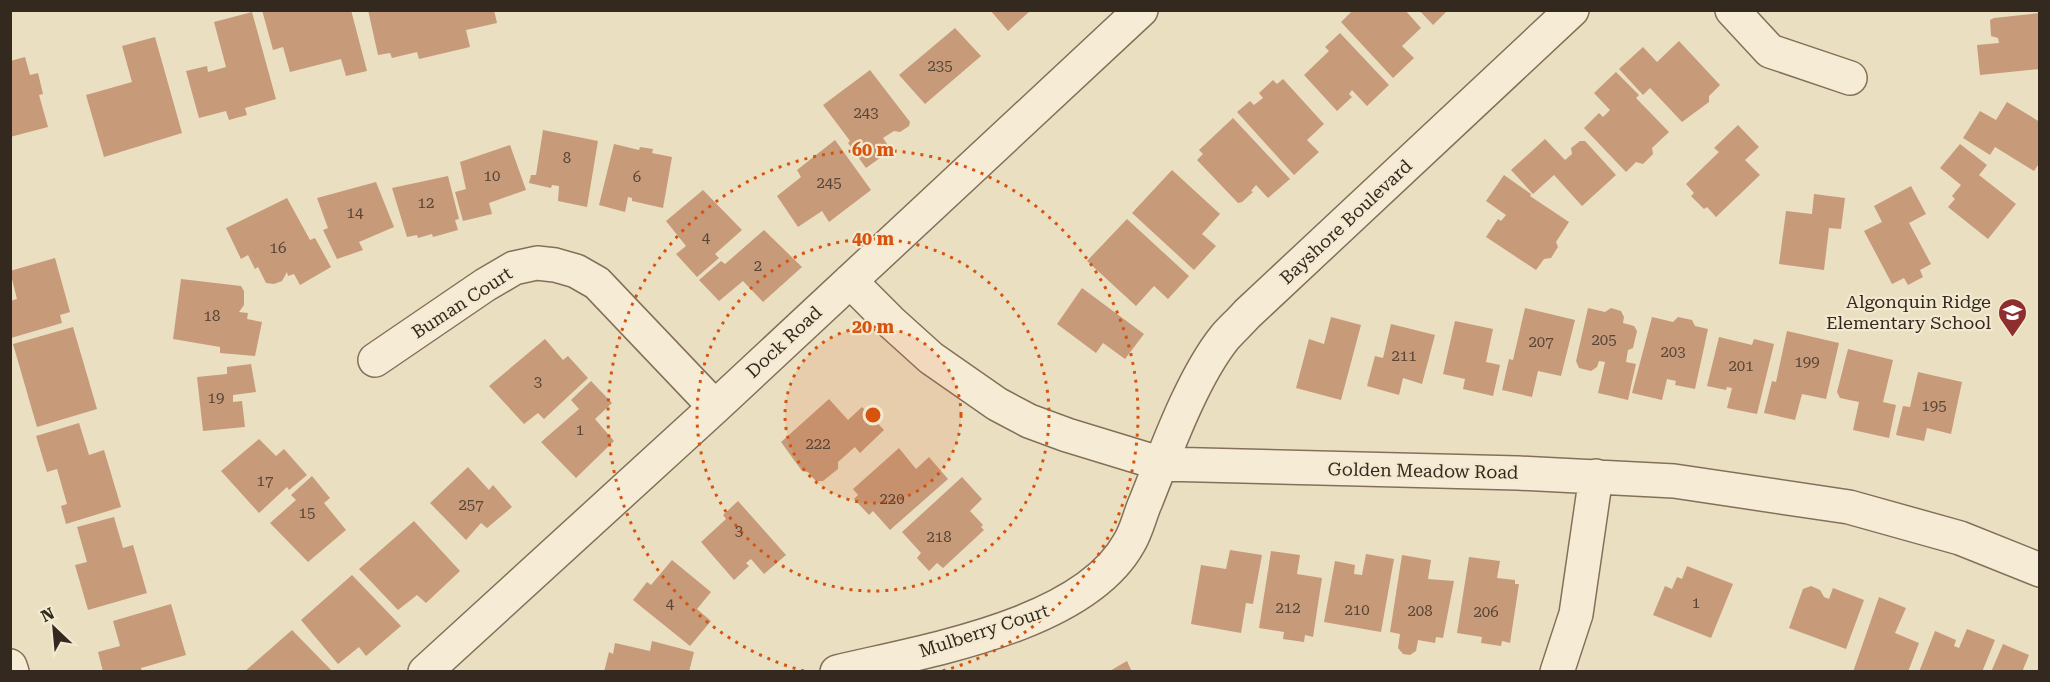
<svg xmlns="http://www.w3.org/2000/svg" width="2050" height="682" font-family="'Roboto Serif',serif">
	<rect width="100%" height="100%" fill="#ebdfc2"/>
	<path fill="#c79a7a" d="M262,10h89l16,61 -21,5 -5,-17 -51,13 -7,-25 -10,3z
		M368,10h126l3,13 -31,7 4,17 -51,12 -2,-7 -25,6 -2,-5 -12,2z
		M990,10h41l-23,21z
		M1353,10h52l16,18 -19,18 12,12 -21,20 -52,-56z
		M1419,10h29l-15,15z
		M252,12l24,87 -31,9 2,7 -18,5 -3,-9 -27,7 -13,-47 21,-5 1,6 18,-5 -12,-45z
		M2040,13v56l-60,6 -3,-30 22,-2 -1,-5 -7,-2 -1,-16 4,-2z
		M955,28l26,28 -56,48 -26,-29z
		M1340,33l49,52 -22,21 -15,-16 -3,4 3,3 -15,14 -33,-36 25,-24 -4,-4z
		M155,37l27,96 -78,24 -18,-62 46,-13 -10,-36z
		M1679,41l41,44 -11,11v6l-27,20 -32,-34 -7,7 -24,-26 24,-22 14,15z
		M25,57l5,18 8,-2 5,21 -4,1 9,32 -38,10v-76z
		M870,70l40,52 -1,4 -9,6 -6,-1 -11,7 8,12 -25,18 -18,-25 2,-2 -27,-36z
		M1616,72l23,23 -3,3 33,34 -17,16 1,6 -10,10 -7,-2 -10,10 -42,-44 15,-15 4,4 7,-7 -16,-17z
		M1283,79l41,45 -17,16 12,12 -25,23 -57,-63 13,-11 4,4 9,-7 -4,-5 14,-13 4,4z
		M2007,102l33,20v40l-6,9 -39,-24 -5,8 -27,-17 17,-27 16,9z
		M1233,118l57,61 -22,19 -12,-13 -5,6 2,1 -11,10 -4,1 -41,-43 6,-6 -4,-4z
		M1738,125l21,22 -14,13 15,15 -44,42 -9,-10 -3,2 -13,-13 3,-3 -8,-9 33,-32 -5,-4z
		M543,130l55,11 -11,66 -29,-6 1,-15 -7,-1 -1,3 -22,-5 2,-8h5z
		M1545,139l20,21 7,-6 -1,-6 9,-7h5l31,34 -34,31 -28,-31 -21,19 -22,-24z
		M835,140l36,50 -42,32 -7,-11 -24,16 -21,-31 24,-19 -4,-7z
		M614,144l25,6 1,-3 13,2 -1,4 20,4 -9,51 -31,-7v-3l-4,-1 -3,15 -26,-7z
		M1960,144l27,21 -8,10 37,29 -28,35 -40,-32 7,-8 -3,-3 9,-11 -21,-17z
		M510,145l16,45 -37,13 3,11 -29,7 -8,-29 11,-3 -6,-27z
		M1172,170l48,44 -18,20 14,12 -22,24 -62,-57z
		M1504,175l27,19 -1,2 39,26 -13,20 2,5 -7,11 -7,1 -8,11 -50,-33 12,-18 3,2 5,-6 -20,-14z
		M448,176l11,43 -4,1 3,10 -25,7 -1,-3 -14,4 -1,-3 -10,2 -15,-49z
		M376,182l18,45 -35,15 4,8 -26,9 -14,-29 5,-2 -11,-30z
		M1911,186l15,28 -17,9 22,41 -11,6 3,7 -15,8 -4,-7 -12,6 -28,-53 18,-9 -8,-16z
		M703,190l39,40 -27,24 4,4 -22,19 -21,-23 10,-8 -20,-25z
		M1814,194l31,4 -4,31 -12,-1 -5,42 -45,-6 7,-53 26,3z
		M287,198l23,42 5,-2 16,29 -31,18 -6,-11 -6,2 -1,-4 -5,9 -8,3 -8,-1 -8,-16 -3,2 -7,-14 -7,4 -15,-31z
		M1127,219l62,57 -21,23 -14,-13 -18,20 -49,-45z
		M764,230l38,37 -39,35 -20,-21 -24,20 -20,-21 22,-19 4,3z
		M55,258l15,54 -10,3 2,8 -51,15 -1,-37 7,-2 -7,-28z
		M181,279l60,7 3,5v14l-5,7 9,1 -1,6 15,3 -7,34 -35,-3v-6l-47,-8z
		M1082,288l62,46 -19,25 -22,-16 -7,10 -39,-29z
		M1525,308l50,12 -14,56 -23,-5 -6,26 -30,-7 7,-31 4,1z
		M1588,308l17,4 6,-4 10,3 3,6 -1,6 11,3 3,5 -4,17 -5,2 -2,12 10,2 -8,36 -30,-7 7,-31 -6,-1 -2,6 -6,4 -12,-3 -3,-7z
		M1331,317l30,8 -20,75 -45,-12 13,-49 15,5z
		M1652,317l21,5 5,-5 14,3 3,6 13,3 -13,60 -20,-4 1,-4 -9,-2 -5,21 -30,-7z
		M1455,321l38,8 -7,33 14,3 -7,31 -30,-7 2,-10 -22,-5z
		M1391,324l44,11 -13,49 -19,-6 -4,17 -32,-9 8,-30 8,2z
		M73,327l24,82 -60,18 -24,-83z
		M1787,331l52,12 -13,56 -24,-5 -7,26 -31,-7 8,-32 4,1z
		M1719,337l33,8 2,-6 20,5 -17,70 -30,-6 5,-20 -5,-1 -1,3 -19,-4z
		M545,339l18,21 5,-4 20,22 -44,41 -6,-6 -14,11 -35,-38z
		M1848,349l45,11 -10,42 13,3 -7,33 -36,-8 6,-28 -19,-4 -3,-6z
		M251,364l5,28 -23,3v7l9,-1 3,26 -42,4 -6,-54 30,-3v-7z
		M1918,372l44,10 -11,52 -24,-6 -3,13 -28,-6 7,-29 7,1z
		M591,381l21,22 -17,16 19,22 -38,37 -35,-36 38,-33 -8,-9z
		M829,399l19,21 14,-13 22,23 -24,23 -5,-6 -17,15v7l-15,12h-7l-8,-9 -6,-1 -21,-29z
		M79,423l10,32 15,-5 17,57 -55,17 -5,-18 6,-2 -10,-35 -10,3 -11,-36z
		M259,439l17,17 8,-7 23,26 -18,15 -2,-3 -28,26 -38,-42z
		M899,448l17,21 13,-12 19,22 -58,51 -17,-19 -4,4 -15,-16 4,-4 -5,-6z
		M468,467l21,23 4,-5 19,22 -25,21 -6,-5 -15,17 -36,-37z
		M312,476l18,22 -6,5 22,27 -38,32 -38,-39 26,-23 -5,-5z
		M962,477l20,22 -12,12 13,14 -2,2 3,3 -41,38 -6,-5 -8,8 -12,-13 4,-5 -19,-21z
		M738,501l48,54 -22,19 -13,-15 -5,4 3,3 -15,14 -33,-38 25,-23 -3,-4z
		M114,517l9,31 10,-3 14,48 -59,17 -13,-45 12,-3 -10,-35z
		M414,521l46,50 -34,32 -9,-8 -19,15 -39,-41z
		M1230,550l32,5 -9,49 -7,-1 -5,30 -50,-9 10,-59 25,4z
		M1271,551l29,4 -3,19 25,4 -9,59 -8,-2 -1,7 -21,-3 1,-7 -25,-4z
		M1366,554l28,5 -13,73 -57,-10 11,-61 20,4 -1,9 8,1z
		M1402,555l29,5 -3,19 26,2 -11,57 -7,-1 -1,6 -17,-3 -2,11 -6,4 -7,-1 -5,-6 2,-14 -10,-2z
		M1469,557l31,4 -3,17 18,2v4h4l-9,59 -8,-2 -1,5 -20,-3 1,-6 -25,-4z
		M672,560l39,32 -14,17 14,12 -21,25 -57,-46 14,-18 4,3z
		M1687,566l46,18 -22,54 -58,-23 12,-29 7,3 5,-12 5,2z
		M352,575l49,51 -35,30 -7,-9 -21,17 -37,-44z
		M1811,586l9,4 4,7 5,2 4,-11 31,12 -18,49 -57,-21 14,-39z
		M1879,597l27,11 -11,25 24,10 -11,29h-55z
		M171,604l15,51 -45,13 1,4h-39l-5,-20 22,-6 -7,-25z
		M1967,629l28,11 -13,32h-63l16,-41 21,9 -2,6 5,2z
		M292,630l41,42h-89z
		M652,641l42,11 -5,20h-85l5,-20 4,2 2,-11 35,8z
		M2003,644l26,11 -7,17h-31z
		M1127,661l5,11h-24z"/>
	<g fill="none" stroke-linecap="round" stroke-linejoin="round">
		<defs>
			<path id="minor" d="M1732,10l38,41 80,27
				M850,281l40,40 41,37 66,46 32,17 38,14 95,29 356,9 156,8 175,26 111,31 80,32
				M375,360l110,-75 29,-17 23,-5 18,2 21,6 21,12 118,124
				M10,666l2,6
				M425,672l290,-265 426,-397
				M837,672c87,-21 246,-46 292,-129 8,-13 11,-29 17,-42 20,-50 46,-123 79,-164 7,-8 15,-15 22,-23l325,-304
				M1557,672l19,-58 20,-138"/>
		</defs>
		<use href="#minor" stroke="#84705a" stroke-width="36"/>
		<use href="#minor" stroke="#f6ecd5" stroke-width="33"/>
	</g>
	<circle cx="873" cy="415" r="88" fill="#d6540e" fill-opacity=".12"/>
	<g fill="none" stroke="#d6540e" stroke-width="3" stroke-dasharray="3 6">
		<circle cx="873" cy="415" r="88"/>
		<circle cx="873" cy="415" r="176"/>
		<path d="M804 671A265 265 0 1 1 942 671"/>
	</g>
	<defs>
		<symbol id="school-pin" viewBox="-11 -11 22 30"><path d="M0 17L-7.5 6A9.5 9.5 0 1 1 7.5 6Z" fill="#8f2e2e" stroke="#f3e9d1"/><path d="M0-5L7-2L0 1L-7-2ZM-4 1L0 2.5L4 1V4Q0 6-4 4Z" fill="#fff"/></symbol>
	</defs>
	<g fill-rule="evenodd">
		<use href="#school-pin" x="1996" y="296" width="33" height="45"/>
	</g>
	<g text-anchor="middle" stroke-width="4.5" stroke-linejoin="round" paint-order="stroke">
		<g font-size="15" fill="#594535">
			<text x="940" y="71">235</text>
			<text x="866" y="118">243</text>
			<text x="567" y="163">8</text>
			<text x="492" y="181">10</text>
			<text x="637" y="182">6</text>
			<text x="829" y="188">245</text>
			<text x="426" y="208">12</text>
			<text x="355" y="218">14</text>
			<text x="706" y="243">4</text>
			<text x="278" y="253">16</text>
			<text x="758" y="271">2</text>
			<text x="212" y="321">18</text>
			<text x="1604" y="345">205</text>
			<text x="1541" y="347">207</text>
			<text x="1673" y="357">203</text>
			<text x="1404" y="361">211</text>
			<text x="1807" y="367">199</text>
			<text x="1741" y="371">201</text>
			<text x="538" y="387">3</text>
			<text x="216" y="403">19</text>
			<text x="1934" y="411">195</text>
			<text x="580" y="435">1</text>
			<text x="818" y="449">222</text>
			<text x="265" y="486">17</text>
			<text x="892" y="504">220</text>
			<text x="471" y="510">257</text>
			<text x="307" y="518">15</text>
			<text x="739" y="536">3</text>
			<text x="939" y="542">218</text>
			<text x="1696" y="608">1</text>
			<text x="670" y="609">4</text>
			<text x="1288" y="613">212</text>
			<text x="1357" y="615">210</text>
			<text x="1420" y="616">208</text>
			<text x="1486" y="617">206</text>
		</g>
		<g font-size="18" fill="#34291e" stroke="#f3e9d1">
			<text transform="translate(1346 222) rotate(-43)" y="6">Bayshore Boulevard</text>
			<text transform="translate(462 303) rotate(-33)" y="6">Buman Court</text>
			<text transform="translate(784 342) rotate(-43)" y="6">Dock Road</text>
			<text transform="translate(1423 471) rotate(1)" y="6">Golden Meadow Road</text>
			<text transform="translate(984 631) rotate(-18)" y="6">Mulberry Court</text>
		</g>
		<g font-size="18" fill="#34291e" stroke="#f3e9d1" text-anchor="end">
			<text x="1991" y="308">Algonquin Ridge<tspan x="1991" dy="21">Elementary School</tspan></text>
		</g>
	</g>
	<circle cx="873" cy="415" r="9" fill="#d6540e" stroke="#f3e9d1" stroke-width="3"/>
	<g font-size="18" text-anchor="middle" font-weight="bold" fill="#d6540e" stroke="#f3e9d1" stroke-width="4.5" stroke-linejoin="round" paint-order="stroke">
		<text x="873" y="156">60 m</text>
		<text x="873" y="245">40 m</text>
		<text x="873" y="333">20 m</text>
	</g>
	<rect width="2050" height="682" fill="none" stroke="#34291e" stroke-width="24"/>
	<g transform="translate(54 628) rotate(334)" stroke="#f3e9d1" stroke-width="4.5" paint-order="stroke">
	<path d="M0-4.5L10 22L0 15L-10 22Z" fill="#34291e"/>
	<text y="-9" font-size="16" font-weight="bold" text-anchor="middle" fill="#34291e">N</text>
	</g>
</svg>
